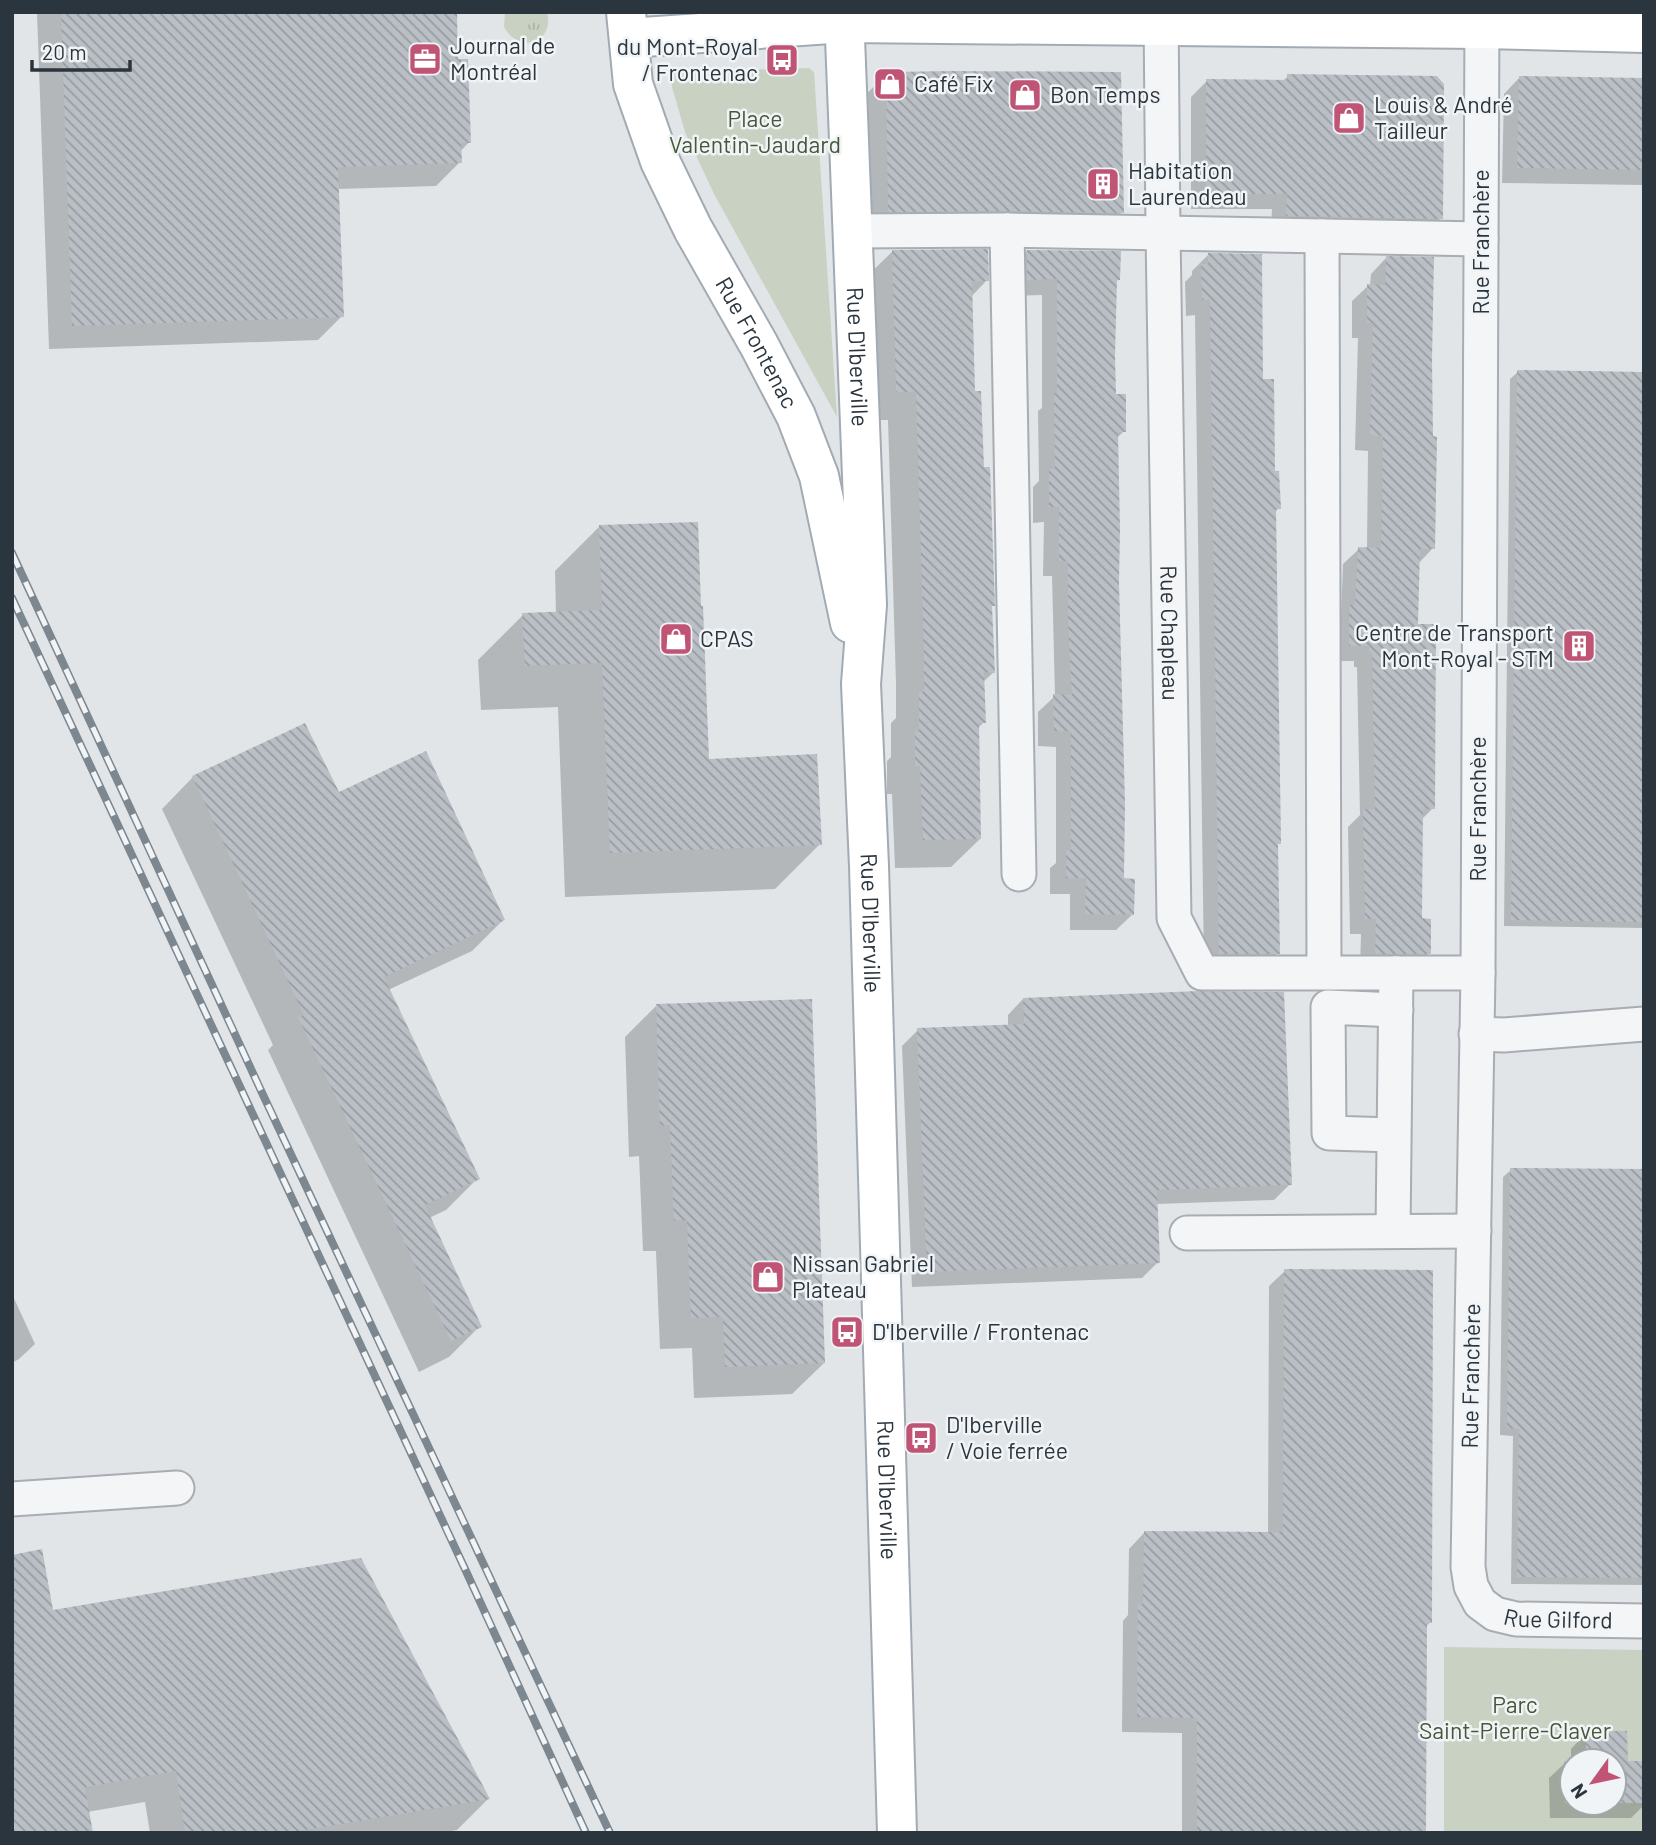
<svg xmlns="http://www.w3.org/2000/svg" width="1656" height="1845" font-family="Barlow,sans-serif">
	<defs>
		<pattern id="grass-tufts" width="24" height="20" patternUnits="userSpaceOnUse" patternTransform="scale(1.75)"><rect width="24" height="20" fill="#c9d1c3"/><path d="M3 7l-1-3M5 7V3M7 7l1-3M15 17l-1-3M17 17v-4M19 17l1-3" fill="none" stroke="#adb4a9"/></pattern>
		<pattern id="building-back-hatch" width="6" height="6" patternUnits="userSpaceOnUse" patternTransform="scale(1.75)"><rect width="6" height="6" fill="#b9bfc5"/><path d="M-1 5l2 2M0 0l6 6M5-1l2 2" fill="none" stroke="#979ca1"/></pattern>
	</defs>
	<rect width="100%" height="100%" fill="#e1e5e8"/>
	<path fill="url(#grass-tufts)" d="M505,12h42c8,31 -28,43 -43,15z"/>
	<path fill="#c9d1c3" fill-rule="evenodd" d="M809,68l5,4 23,345 -123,-223 -29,-62 -13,-45 -1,-10 4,-5z
		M1444,1647l200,3v183h-200zM1572,1761h42v42h-42z"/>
	<path fill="#0003" fill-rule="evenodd" d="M37,12h418l2,49 12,81 -9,10v10l-24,24 -99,3 5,127 -24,24 -269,9z
		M887,74l235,138 -24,24 -233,-1 -2,-138z
		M1288,76l153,142 -16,16 -154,-3 1,-22h-81v-112l16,-16 75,1z
		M1519,78l125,2v105l-142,-2 2,-89z
		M1027,251l92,28 -4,4 -1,113 10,35 -8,8 6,441 11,34 -17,16h-46v-36h-20v-26l6,-5v-116l-18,-1v-34l17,-16 -3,-120h-9l1,-54 -11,1v-36l6,-6 -1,-70 4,-3v-113l-30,1 -1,-28z
		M892,252l95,28 -16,17 2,96 9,76 11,136 -3,3 4,64 -11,10 1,40 -6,6 2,111 -29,28 -56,1 -3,-74h-5v-33l4,-4v-34l5,-5v-35l-8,-263h-20l-5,-140z
		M1208,255l54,126 17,127 -5,5 5,330 -3,3 2,107 -16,16h-58l-9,-654 -9,1 -1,-34 7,-7v-4z
		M1386,258l45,101 2,189 -15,16 -2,62 17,182 -12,12v100l8,33 -16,16h-53l1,-35h-11l-2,-107 12,-12 -3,-148h-3v-6h-20v-38l7,-6 2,-53 16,-15h8l1,-98 -13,-1 3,-112h-6v-37l16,-15h2l1,-12z
		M1518,372l126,2v554l-140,-2 6,-547z
		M600,526l108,234 112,84 -45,45 -210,8 -7,-190 -77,3 -3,-50 45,-45 33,-2 -1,-42z
		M193,777l145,17 165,126 -31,31 -84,39 90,188 -32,32 -17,8 51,108 -31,31 -30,15 -151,-322 5,-5 -111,-236z
		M1023,999l267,185 -16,16 -118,4 2,58 -16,16 -230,9 -10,-241 16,-16 90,-4v-11z
		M656,1006l168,357 -32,31 -98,4 -2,-50 -32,1 -4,-98h-13l-4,-95 -10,1 -4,-120z
		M1511,1170l133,1v414l-133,-1 2,-148 -13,-1 3,-258z
		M1285,1271l145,351 -5,6 -1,205h-242v-100l-60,-1 1,-111 5,-6 1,-66 15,-16 124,1 1,-248z
		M12,1294l23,50 -16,15 -7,4z
		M51,1612l437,187 -31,31 -19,3h-288l-5,-31 -58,10z
		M1586,1733l40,29 18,1v42l-13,13h-81l-1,-40 16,-15h6v-14zM1572,1761h42v42h-42z"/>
	<path fill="url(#building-back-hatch)" d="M61,12h396l1,47h10l3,84h-10l1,20 -124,4 6,150 -272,9z
		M954,71l167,1 3,141 -117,-2 -119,1 -2,-140z
		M1287,74l150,2 7,8 -1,135 -157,-3 1,-22h-81v-115l81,1z
		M1519,76l125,2v92l-127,-2z
		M988,249l1,32h-17l3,110h6l3,76h6l5,139h-3l3,67 -11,-1 2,51h-7l2,116 -58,1 -3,-74h-5v-35l4,1v-40h5v-39l-8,-261h-20l-4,-142z
		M1027,250l94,1 -1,29h-3l-2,76 1,38h10v38h-8l2,98 -1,53 6,221 -1,74 11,1 -1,36 -49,-1 1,-36h-20v-28h5v-119h-17l-1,-37 19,1 -4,-73v-61h-9v-54h-10v-38h6l-1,-76h3v-114l-30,1z
		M1208,253l54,1 1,125h11l1,92h4l2,38h-5l5,335h-3l2,110h-61l-9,-654h-8l-1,-36h7z
		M1386,256l48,1 -2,102 1,77 4,1 -2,112h-15l-2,75h18l-1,185h-12l-1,109 9,1v35h-56l1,-35h-11l-2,-110h12l-3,-157 -3,-1v-5h-20v-41h6l3,-58 23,1 2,-112 -13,-1 3,-112h-6v-39l18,1z
		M1517,370l127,2v550l-133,-2z
		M698,522l3,84h2l6,153 108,-5 5,91 -212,8 -8,-190 -77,3 -3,-53 80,-3 -3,-85z
		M305,723l34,69 87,-41 79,169 -121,57 96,202 -55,26 57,122 -31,14 -153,-324 6,-2 -112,-239z
		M1199,991l85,1 8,193 -135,5 3,73 -233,9 -10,-244 107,-4 -1,-26z
		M812,999l13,364 -100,4 -2,-50 -32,1 -4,-98 -13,1 -4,-96 -10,1 -4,-122z
		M1510,1168l134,1v409l-127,-1 2,-148 -12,-1z
		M1284,1269l149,1 -1,353h-5l-1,210h-229v-115l-60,-1 1,-113h5l1,-73 139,1z
		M42,1549l11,61 308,-52 129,241 -203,34h-102l-9,-62 -91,16 8,46h-81v-278z
		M1586,1731h41l1,30h16v42h-30v-42h-42v42h-7l-1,-42h22z"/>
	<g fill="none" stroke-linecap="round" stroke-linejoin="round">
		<defs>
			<g id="minor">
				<path id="s1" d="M1161,12l2,221 11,685 28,55h276"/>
				<path id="s2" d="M1482,12l-4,961 -10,594 3,19 9,17 15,11 21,5 128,2"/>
				<path d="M1007,230l12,644"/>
				<path d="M853,231l154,-1 474,9"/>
				<path d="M1322,236l2,736"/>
				<path d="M1476,1034l28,1 140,-11"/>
				<path d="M1393,1135l-64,-2 -1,-126 68,3"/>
				<path d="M1393,1231l3,-258"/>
				<path d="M1187,1233l287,-2"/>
				<path d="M12,1499l165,-11"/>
			</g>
			<g id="major">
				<path id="s3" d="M626,12l7,72 27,77 33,68 66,116 37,71 23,60 31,147"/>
				<path id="s4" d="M844,12l23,593 -6,79 8,182 28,967"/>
				<path d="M629,38l216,-15 636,6 163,4"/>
			</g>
		</defs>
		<use href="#minor" stroke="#a7adb2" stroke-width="37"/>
		<use href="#major" stroke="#a2abb3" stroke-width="42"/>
		<use href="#minor" stroke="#f4f5f7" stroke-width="33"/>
		<use href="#major" stroke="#fff" stroke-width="38"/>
		<defs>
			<path id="rail" d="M12,553l252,544 346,736
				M12,598l453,971 121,264"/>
		</defs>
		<use href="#rail" stroke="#7d8790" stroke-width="8"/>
		<use href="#rail" stroke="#f1f4f6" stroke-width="5" stroke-dasharray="16" stroke-linecap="butt"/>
	</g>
	<defs>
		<symbol id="office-square" viewBox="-11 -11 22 22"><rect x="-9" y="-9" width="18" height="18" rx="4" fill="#bf5475" stroke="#f1f4f6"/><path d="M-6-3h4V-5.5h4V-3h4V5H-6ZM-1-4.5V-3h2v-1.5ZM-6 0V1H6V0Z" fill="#fff"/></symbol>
		<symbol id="bus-square" viewBox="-11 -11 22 22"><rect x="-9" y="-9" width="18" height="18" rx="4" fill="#bf5475" stroke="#f1f4f6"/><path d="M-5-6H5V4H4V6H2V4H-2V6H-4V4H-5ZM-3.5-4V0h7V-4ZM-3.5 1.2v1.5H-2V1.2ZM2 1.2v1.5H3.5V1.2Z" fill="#fff"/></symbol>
		<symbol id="shop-square" viewBox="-11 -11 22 22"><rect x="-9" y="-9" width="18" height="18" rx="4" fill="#bf5475" stroke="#f1f4f6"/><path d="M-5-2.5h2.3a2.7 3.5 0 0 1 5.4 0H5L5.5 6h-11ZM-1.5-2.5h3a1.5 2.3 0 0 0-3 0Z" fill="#fff"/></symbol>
		<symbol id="building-square" viewBox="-11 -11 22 22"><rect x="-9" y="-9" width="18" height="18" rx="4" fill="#bf5475" stroke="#f1f4f6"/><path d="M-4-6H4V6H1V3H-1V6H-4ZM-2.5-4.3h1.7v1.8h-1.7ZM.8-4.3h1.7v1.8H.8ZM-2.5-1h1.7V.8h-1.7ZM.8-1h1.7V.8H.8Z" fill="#fff"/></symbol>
	</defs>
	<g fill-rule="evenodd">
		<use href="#office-square" x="406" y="40" width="38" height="38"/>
		<use href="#bus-square" x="763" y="41" width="38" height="38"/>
		<use href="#shop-square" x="871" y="65" width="38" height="38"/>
		<use href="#shop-square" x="1006" y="76" width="38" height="38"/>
		<use href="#shop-square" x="1330" y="99" width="38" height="38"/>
		<use href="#building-square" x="1084" y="165" width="38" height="38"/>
		<use href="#shop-square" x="657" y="620" width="38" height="38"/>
		<use href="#building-square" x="1560" y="627" width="38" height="38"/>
		<use href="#shop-square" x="749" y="1258" width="38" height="38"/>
		<use href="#bus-square" x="828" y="1313" width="38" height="38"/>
		<use href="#bus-square" x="902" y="1419" width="38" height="38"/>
	</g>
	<g text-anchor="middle" stroke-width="5" stroke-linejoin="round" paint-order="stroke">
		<g font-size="23" fill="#2b353e" stroke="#f1f4f6" text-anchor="start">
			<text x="450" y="54">Journal de<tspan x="450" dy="26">Montréal</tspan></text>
			<text x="758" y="55" text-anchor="end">du Mont-Royal<tspan x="758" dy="26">/ Frontenac</tspan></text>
			<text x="914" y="92">Café Fix</text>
			<text x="1050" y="103">Bon Temps</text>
			<text x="1374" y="113">Louis &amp; André<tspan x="1374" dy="26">Tailleur</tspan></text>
			<text x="1128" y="179">Habitation<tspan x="1128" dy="26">Laurendeau</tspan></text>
			<text x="1554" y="641" text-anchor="end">Centre de Transport<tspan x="1554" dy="26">Mont-Royal - STM</tspan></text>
			<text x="700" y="647">CPAS</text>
			<text x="792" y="1272">Nissan Gabriel<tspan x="792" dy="26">Plateau</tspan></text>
			<text x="872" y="1340">D'Iberville / Frontenac</text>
			<text x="946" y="1433">D'Iberville<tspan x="946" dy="26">/ Voie ferrée</tspan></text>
		</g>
		<g font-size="23" fill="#45583a" stroke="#f1f4f6">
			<text x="755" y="127">Place<tspan x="755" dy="26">Valentin-Jaudard</tspan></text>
			<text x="1515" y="1713">Parc<tspan x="1515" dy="26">Saint-Pierre-Claver</tspan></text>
		</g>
		<g font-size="23" fill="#2b353e" stroke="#f1f4f6">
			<text transform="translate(1481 242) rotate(-90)" y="8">Rue Franchère</text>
			<text dy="8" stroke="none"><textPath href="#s3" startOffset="360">Rue Frontenac</textPath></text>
			<text dy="8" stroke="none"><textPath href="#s4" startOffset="345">Rue D'Iberville</textPath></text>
			<text dy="8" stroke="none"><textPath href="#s1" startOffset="621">Rue Chapleau</textPath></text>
			<text transform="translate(1478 809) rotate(-90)" y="8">Rue Franchère</text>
			<text dy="8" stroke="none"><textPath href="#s4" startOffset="912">Rue D'Iberville</textPath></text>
			<text transform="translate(1471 1376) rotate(-89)" y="8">Rue Franchère</text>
			<text dy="8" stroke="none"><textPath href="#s4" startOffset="1479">Rue D'Iberville</textPath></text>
			<text dy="8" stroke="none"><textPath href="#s2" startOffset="1676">Rue Gilford</textPath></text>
		</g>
	</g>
	<rect width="1656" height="1845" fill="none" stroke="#2b353e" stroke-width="28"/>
	<g transform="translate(1593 1782) rotate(237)"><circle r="33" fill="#f1f4f6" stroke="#a2a8ac" stroke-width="2"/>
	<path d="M0-5L12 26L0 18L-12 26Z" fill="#bf5475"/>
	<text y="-10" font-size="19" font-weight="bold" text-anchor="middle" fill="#2b353e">N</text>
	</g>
	<path d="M32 60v10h98v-10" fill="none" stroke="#2b353e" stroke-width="3.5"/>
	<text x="42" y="60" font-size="21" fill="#2b353e" stroke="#f1f4f6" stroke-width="5" paint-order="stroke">20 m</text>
</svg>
